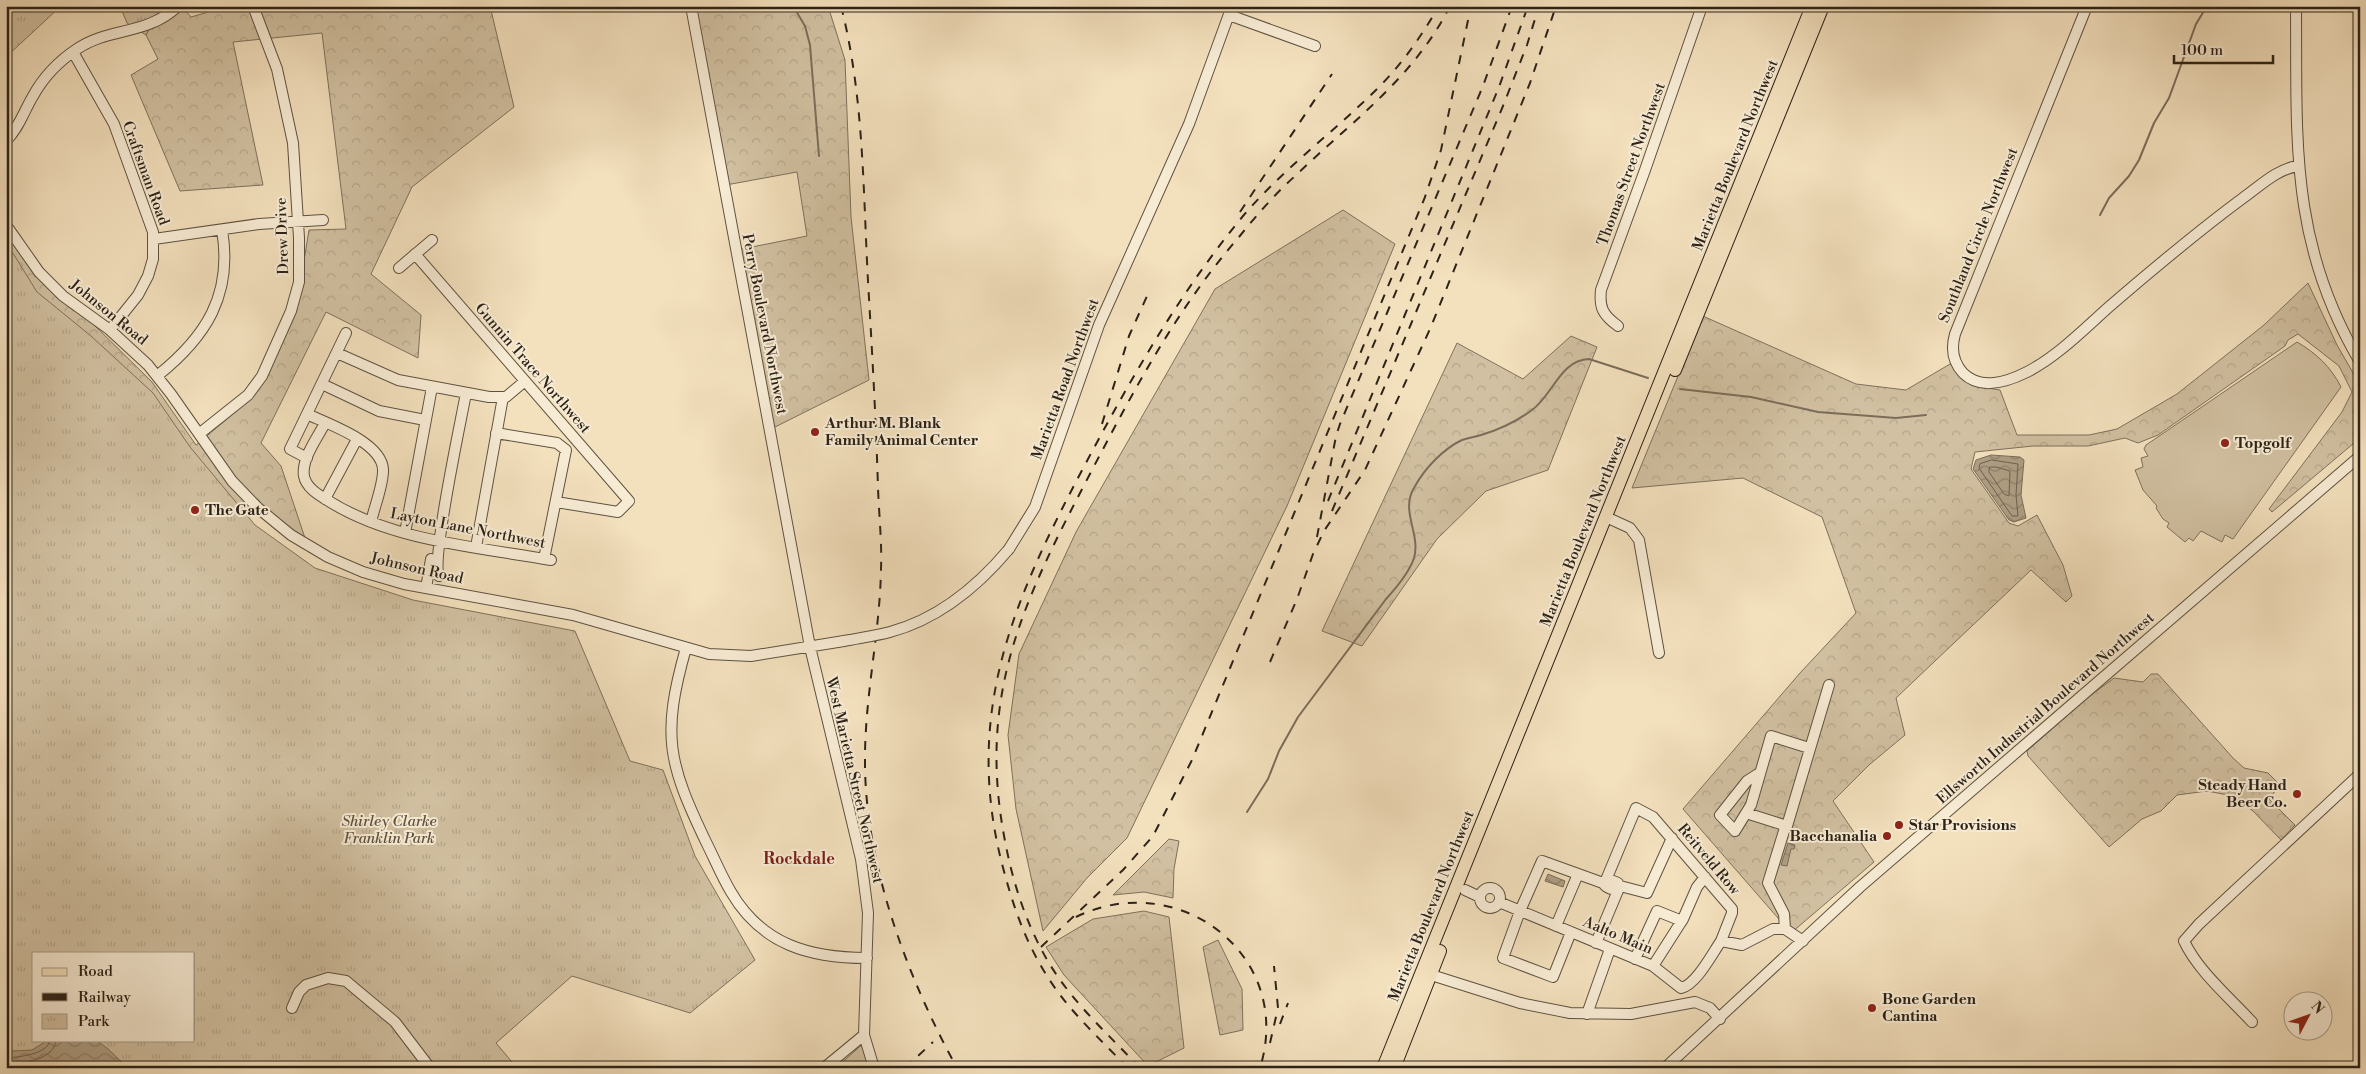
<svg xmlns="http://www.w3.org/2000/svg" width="2366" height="1074" font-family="'Libre Bodoni',serif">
	<defs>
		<pattern id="forest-crowns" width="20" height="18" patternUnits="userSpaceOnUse" patternTransform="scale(1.25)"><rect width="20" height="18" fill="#d1c0a1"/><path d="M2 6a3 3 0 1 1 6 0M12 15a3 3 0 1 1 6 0" fill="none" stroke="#b4a58a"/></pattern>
		<pattern id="park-tufts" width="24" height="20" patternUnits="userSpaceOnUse" patternTransform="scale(1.25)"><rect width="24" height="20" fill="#d1c0a1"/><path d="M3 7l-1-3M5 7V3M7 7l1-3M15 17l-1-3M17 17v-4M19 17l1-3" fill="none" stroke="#b4a58a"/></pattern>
		<pattern id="water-waves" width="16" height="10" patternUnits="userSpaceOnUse" patternTransform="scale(1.25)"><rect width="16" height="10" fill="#af9f85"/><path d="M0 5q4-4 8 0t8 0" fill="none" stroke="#8f816c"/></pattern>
	</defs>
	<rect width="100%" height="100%" fill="#f3e0bd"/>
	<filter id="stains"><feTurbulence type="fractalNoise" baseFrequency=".004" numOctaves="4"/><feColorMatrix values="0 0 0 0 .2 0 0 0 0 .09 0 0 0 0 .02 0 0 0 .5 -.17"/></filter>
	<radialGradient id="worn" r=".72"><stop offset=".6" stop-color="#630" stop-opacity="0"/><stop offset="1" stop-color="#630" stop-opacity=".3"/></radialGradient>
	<path fill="url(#forest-crowns)" stroke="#7e715c" d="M181,6l10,11 38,-11h261l24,101 -102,80 -41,87 50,41 -3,43 -92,-46 -65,131 20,23 26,78 -58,-38 -96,102 -147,-107v-271l77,84 69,68 44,63 56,-47 29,-54 19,-59 9,-55 37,-1 -24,-196 -89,9 30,143 -83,6 -49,-116 27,-16 -12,-24 5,-10z
		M689,6h139l17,54 6,157 18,163 -100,50 -32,-180 70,-14 -10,-64 -71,13z
		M1343,210l52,34 -108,262 -160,332 -40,40 -44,53 -27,-122 -8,-74 11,-81 57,-122 139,-243z
		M2308,283l29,62 23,40v53l-88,74 -3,-3 73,-97 10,-20 -13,-26 -41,-32 -10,6 -3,6 -127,89 -20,8 -13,-5 -37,8h-55l-58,6 -4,17 38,54 9,3 19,-11 26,50 9,31 -6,6 -35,-32 -135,128 9,37 -36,30 -36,36 41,61 -83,71 -108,-124 117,-136 56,-60 -34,-96 -79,-39 -111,10 51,-124 13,-51 160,71 50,6 44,-26 25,22 25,4 17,45h72l28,-6 60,-35 87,-69z
		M1571,336l26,11 -49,123 -62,21 -49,48 -75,107 -40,-15 135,-288 66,36z
		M2151,674h7l75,84 11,10 24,5 12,12 -11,14 26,26 -14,15 -28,-29 -20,-15 -26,-5 -30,4 -16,16 -19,8 -33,28 -81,-91 -1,-5 60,-53 27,-20 29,4z
		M1169,839l10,2 -5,28 -1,29 -29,-6 -31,3z
		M1144,911l25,6 15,131 -36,18 -84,-91 -18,-28 47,-28z
		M1218,940l24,49 1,41 -23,5 -17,-88z
		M865,1042l2,26h-31z"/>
	<path fill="url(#park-tufts)" stroke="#7e715c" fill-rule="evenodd" d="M6,6h55l-55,51z
		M120,6h61l-30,19 -5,10 -19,-12z
		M6,242l31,50 54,44 62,57 37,54 65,78 60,43 98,32 162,31 55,130 33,9 32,86 60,104 -65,53 -118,-37 -76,67 21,25h-511zM34,953h160v87h-160z"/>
	<path fill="#d1c0a1" stroke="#7e715c" d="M2297,342c19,11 34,25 44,45l-108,152 -8,-4 -3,7 -21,-11 -8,10 -4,-3 -4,4 -18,-15 2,-4 -6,-4 -7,-11 1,-2 -14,-16 -8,-20 8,-3 -2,-9 7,-2 -4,-7 2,-4z"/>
	<path fill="url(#water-waves)" stroke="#7b6d59" d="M1991,455l29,2 4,3 -3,35 5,23 -12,4 -5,-2 -36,-51 3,-9z
		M1788,843l7,2 -1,4h-3l-4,17 -6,-1z
		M1548,874l17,7 -2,6 -18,-6z
		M48,1040h48l11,8 21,20h-122v-14l6,-3 20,-1z"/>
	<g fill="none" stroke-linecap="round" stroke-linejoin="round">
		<path stroke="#6e604e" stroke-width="1" d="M1992,460l26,4 -2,31 2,21h-6l-33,-48 1,-4z
			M1990,467h6l14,4 -1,25 -5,-2 -15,-22z
			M6,1058c12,-1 42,-3 44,-18
			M6,1064c15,0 49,-4 50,-24"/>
		<path stroke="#7b6d59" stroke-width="2" d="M793,6l12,20 5,19 9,111
			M2100,215l9,-17 20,-22 10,-16 15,-37 15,-25 27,-74 11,-18
			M1680,389l71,8 67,15 78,6 30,-3
			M1247,812l21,-33 11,-28 19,-34 88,-118c11,-12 23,-26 28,-41 7,-24 -14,-47 0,-70 10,-19 29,-39 48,-48 6,-2 12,-3 19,-5 17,-5 36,-14 51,-25 21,-15 28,-50 57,-51l59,19"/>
		<defs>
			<path id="minor" d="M691,6l119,641 51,212 7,54 -4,122 10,33
				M2087,6l-132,328c-4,14 -2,28 8,39 18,18 44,9 64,-1 31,-16 57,-43 83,-66 43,-37 87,-74 133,-108 17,-12 34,-29 55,-32
				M2296,6c1,134 -7,236 64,356
				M1229,15l86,31
				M73,52l41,72 39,108v27l-5,17 -10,19 -28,35
				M6,141c13,-13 18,-30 27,-45 11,-20 26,-35 44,-47 32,-22 69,-13 101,-43
				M6,225l33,47 24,24 47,34 38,35 23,29 61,87 26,27 33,27 37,22 35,15 41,12 169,31 136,39 42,2 93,-15
				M154,239l105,-15 64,-4
				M415,254l214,247 -11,11 -62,-10
				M399,268l33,-28
				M1618,326c-15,-11 -19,-18 -17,-36l44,-120 57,-164
				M337,353l61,27 91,17h17l19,-16
				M157,376c49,-39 76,-81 65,-146
				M322,384l57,27 46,9
				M307,414c21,10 74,28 76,55 1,14 -9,39 -12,53
				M325,423c-7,14 -24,36 -21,53 2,11 13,18 23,24 64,41 150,47 224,60
				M496,433l61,10 9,7 -22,109
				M199,434l49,-39 14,-19 29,-65 8,-29v-44l-6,-95 -16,-74 -24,-63
				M307,458l-17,-9 56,-116
				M325,499l32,-60
				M1606,517l24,11 9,12 20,113
				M405,533l27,-146
				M476,547l27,-150
				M1009,549l26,-42 64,-182 90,-201 43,-118
				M439,576c-8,-17 22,-155 27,-183
				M426,588l5,-29
				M686,648c-25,88 -18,115 21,196 8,16 15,33 24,48 31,53 79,66 136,66
				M1758,774l-11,7 -27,34 15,16 16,-26 20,-69 38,12
				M1746,813l41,13
				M1608,879l10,4 1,5c-6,3 -13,0 -16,-5z
				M1606,880l30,-72 17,9 79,92v4l-11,28
				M1620,886l27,7 25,-55
				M1480 898a10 10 0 1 1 20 0a10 10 0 1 1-20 0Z
				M1465,890l15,7
				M1499,902l154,64 28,22c15,-3 31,-34 40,-47l21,4 31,-16h12
				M1556,926l22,-52
				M1785,929l-1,-15 -16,-31 16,-52 3,-5 42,-141
				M1785,929l18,12
				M1571,932l-18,45 -50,-19 17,-47 22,-50 61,22
				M1596,943l23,-55
				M1635,959l22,-48 25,10
				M1653,966l30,-47 14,-32 8,-10
				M1425,973l95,30 50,10 61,1 64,-12 15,6 10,11
				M292,1008l7,-16 7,-7 22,-7 18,3 49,41 35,46
				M1587,1014l23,-65
				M2252,1022c-23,-25 -54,-51 -68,-81l15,-17 161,-150
				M824,1068l40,-33
				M1665,1068l195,-181 500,-431"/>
			<path id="major" d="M1675,370l148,-364
				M1383,1068l429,-1062
				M1394,1068l46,-117"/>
		</defs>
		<use href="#minor" stroke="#5e5240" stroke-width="12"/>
		<use href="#major" stroke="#2c2217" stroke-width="14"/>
		<use href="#minor" stroke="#f7ebd4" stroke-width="10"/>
		<use href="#major" stroke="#f3e0bd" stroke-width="12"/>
		<path stroke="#2c2217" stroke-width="2" stroke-dasharray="9 9" stroke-linecap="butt" d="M841,6c23,90 22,184 27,275 4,69 8,138 10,207 1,27 4,54 3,81 -1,63 -16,126 -16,189 -1,105 42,219 92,310
			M1240,212l92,-138
			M1102,424l27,-88 18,-40
			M1328,501l171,-414 29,-81
			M1332,511l171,-405 24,-61 12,-39
			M1317,537l19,-101 4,-12 143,-338 29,-80
			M1270,662l27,-63 16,-45 11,-23 41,-61 65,-141 100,-246 26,-77
			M1076,917c102,-50 219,38 184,151
			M1041,947l82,-77 30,-34 39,-76 233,-563 16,-47 30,-144
			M1280,1024l8,-21
			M1270,1043l8,-35 -4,-42
			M905,1068l28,-26
			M1128,1068c-28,-29 -58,-56 -79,-89 -21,-32 -34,-67 -44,-104 -45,-160 9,-277 83,-416 46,-86 93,-168 155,-243 41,-48 92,-85 136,-129 24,-24 43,-52 60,-81
			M1140,1068c-32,-34 -67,-65 -91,-105 -21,-35 -35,-76 -43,-117 -31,-151 18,-246 86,-376 43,-82 86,-163 147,-233 17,-21 35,-42 55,-60 56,-54 120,-99 156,-171"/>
		<defs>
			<path id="minor-bridge" d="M844,641c15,-3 31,-5 46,-9 48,-13 88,-46 119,-83"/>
		</defs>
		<use href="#minor-bridge" stroke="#5e5240" stroke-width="12" stroke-linecap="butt"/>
		<use href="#minor-bridge" stroke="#f7ebd4" stroke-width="10"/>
	</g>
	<g fill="#8f2418" stroke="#f7ebd4" stroke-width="2">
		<circle cx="815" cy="432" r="5"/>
		<circle cx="2225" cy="443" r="5"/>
		<circle cx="195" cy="510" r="5"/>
		<circle cx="2297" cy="794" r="5"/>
		<circle cx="1899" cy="825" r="5"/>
		<circle cx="1887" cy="836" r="5"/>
		<circle cx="1872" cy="1008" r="5"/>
	</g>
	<g text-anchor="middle" stroke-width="4" stroke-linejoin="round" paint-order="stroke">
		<g font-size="15" fill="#2c2217" stroke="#f7ebd4">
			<text transform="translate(1735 155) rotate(-68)" y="5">Marietta Boulevard Northwest</text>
			<text transform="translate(1631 164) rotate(-70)" y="5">Thomas Street Northwest</text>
			<text transform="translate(146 173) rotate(70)" y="5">Craftsman Road</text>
			<text transform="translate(1978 235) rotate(-68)" y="5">Southland Circle Northwest</text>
			<text transform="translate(282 236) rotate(-92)" y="5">Drew Drive</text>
			<text transform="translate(109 312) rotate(39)" y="5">Johnson Road</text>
			<text transform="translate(765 324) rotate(79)" y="5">Perry Boulevard Northwest</text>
			<text transform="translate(533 368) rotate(49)" y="5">Gunnin Trace Northwest</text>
			<text transform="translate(1065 379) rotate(-70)" y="5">Marietta Road Northwest</text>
			<text transform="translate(468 528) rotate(11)" y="5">Layton Lane Northwest</text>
			<text transform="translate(1583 531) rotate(-68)" y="5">Marietta Boulevard Northwest</text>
			<text transform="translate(417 568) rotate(13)" y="5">Johnson Road</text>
			<text transform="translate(2045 708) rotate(-41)" y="5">Ellsworth Industrial Boulevard Northwest</text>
			<text transform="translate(855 780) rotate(77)" y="5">West Marietta Street Northwest</text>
			<text transform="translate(1709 859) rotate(50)" y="5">Reitveld Row</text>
			<text transform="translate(1431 906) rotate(-68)" y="5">Marietta Boulevard Northwest</text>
			<text transform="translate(1618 935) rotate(23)" y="5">Aalto Main</text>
		</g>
		<g font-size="15" font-weight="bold" fill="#2c2217" stroke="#f7ebd4" text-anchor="start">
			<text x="825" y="428">Arthur M. Blank<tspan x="825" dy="17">Family Animal Center</tspan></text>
			<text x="2235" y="448">Topgolf</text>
			<text x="205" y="515">The Gate</text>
			<text x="2287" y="790" text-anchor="end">Steady Hand<tspan x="2287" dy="17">Beer Co.</tspan></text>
			<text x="1909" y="830">Star Provisions</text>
			<text x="1877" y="841" text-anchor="end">Bacchanalia</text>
			<text x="1882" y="1004">Bone Garden<tspan x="1882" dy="17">Cantina</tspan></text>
		</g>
		<g font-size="15" font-style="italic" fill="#5e5140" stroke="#f7ebd4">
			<text x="389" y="826">Shirley Clarke<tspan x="389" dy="17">Franklin Park</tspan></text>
		</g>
		<g font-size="16" font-weight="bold" fill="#7a1f14" stroke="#f7ebd4">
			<text x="799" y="864">Rockdale</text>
		</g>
	</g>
	<rect width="2366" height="1074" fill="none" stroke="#f3e0bd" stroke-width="25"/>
	<rect x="8" y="8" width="2351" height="1059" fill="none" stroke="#2c2217" stroke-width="2.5"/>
	<rect x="12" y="12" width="2341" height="1049" fill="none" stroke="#2c2217"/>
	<rect x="32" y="952" width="162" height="90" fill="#f7ebd4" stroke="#a69b88"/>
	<rect x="42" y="968" width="25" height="8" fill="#f3e0bd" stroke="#a69b88"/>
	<text x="78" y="976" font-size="15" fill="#2c2217">Road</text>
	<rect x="42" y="993" width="25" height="8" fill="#2c2217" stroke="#a69b88"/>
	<text x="78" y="1002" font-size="15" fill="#2c2217">Railway</text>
	<rect x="42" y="1014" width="25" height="15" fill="url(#park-tufts)" stroke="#a69b88"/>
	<text x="78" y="1026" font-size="15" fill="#2c2217">Park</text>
	<g transform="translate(2308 1016) rotate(49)"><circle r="24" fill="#f7ebd4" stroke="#a69b88"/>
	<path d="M0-4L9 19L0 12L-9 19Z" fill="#8f2418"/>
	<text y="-8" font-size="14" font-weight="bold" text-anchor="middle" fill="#2c2217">N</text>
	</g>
	<path d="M2174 55v8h99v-8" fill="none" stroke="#2c2217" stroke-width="2.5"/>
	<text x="2181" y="55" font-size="15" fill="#2c2217" stroke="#f7ebd4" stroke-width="4" paint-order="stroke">100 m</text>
	<rect width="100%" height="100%" filter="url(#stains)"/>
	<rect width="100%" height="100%" fill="url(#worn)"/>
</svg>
